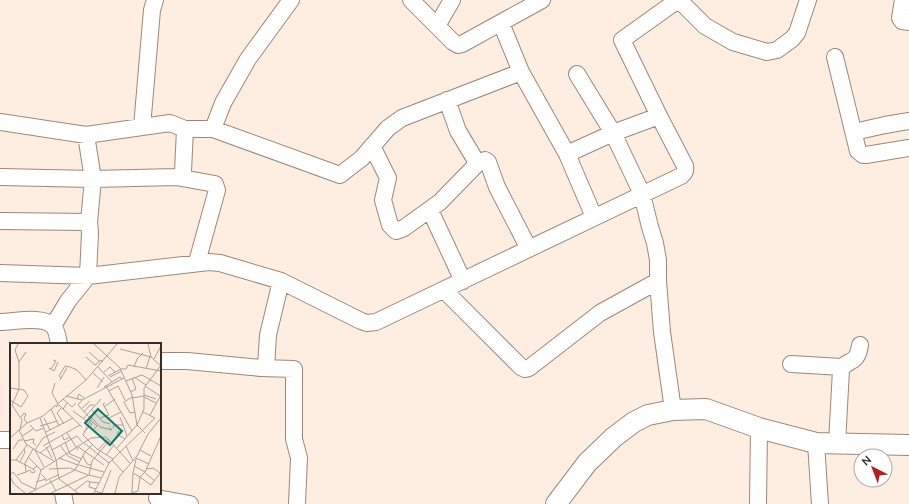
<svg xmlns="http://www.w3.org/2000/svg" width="909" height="504" font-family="'Nunito Sans',sans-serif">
	<rect width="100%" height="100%" fill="#fdeee1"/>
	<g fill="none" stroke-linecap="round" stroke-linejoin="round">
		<defs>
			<path id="minor" d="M411,0l42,42 5,3 4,-1 80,-44
				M679,0l26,26 28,16 34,10 10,-2 15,-11 5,-6 11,-33
				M903,0l-3,18 2,3 7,1
				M501,23l20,49 46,82 27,63
				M437,26l15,-26
				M835,57l23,94 5,4h3l43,-7
				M577,74l36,59 29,61 8,33 5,16 3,17v21l4,51 11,78
				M447,100l11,31 18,30 2,2 7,-3 3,2 9,25 32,62
				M659,116l-37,-76 56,-40
				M0,122l86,13 84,-12 15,6h28l127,46 22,-17 26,-30 14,-10 119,-46
				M142,127l10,-117 3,-10
				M213,129l10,-26 25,-44 43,-59
				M854,132l31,-7 24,-4
				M372,146l16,32 -5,22 7,25 6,6 8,-3 36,-26 38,-39
				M0,177l93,2 83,-2 39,7 2,6 -20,72
				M176,177l4,-1 3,-4 2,-43
				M430,210l33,71
				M0,221l89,1
				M0,273l88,3 121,-14 11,1 61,18 80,40 6,2 9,-1 305,-146c4,-3 5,-5 4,-10l-26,-50 -46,17 -46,21
				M444,290l77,77 4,2 4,-1 71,-55 58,-32
				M0,322c14,0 43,-7 53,4 4,4 5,13 6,18
				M53,326l15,-25 20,-25 2,-43 -1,-11 4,-43 -7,-44
				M160,361h27l74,7 33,1v70l5,19 -2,46
				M791,364l51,3
				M266,368l2,-33 13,-54
				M0,440h11
				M816,443l4,61
				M837,443l4,-73c5,-12 16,-3 19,-25
				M63,493l2,11
				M157,498l33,6
				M758,504l1,-76"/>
			<path id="tertiary" d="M556,504l31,-41 27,-26 20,-15 14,-7 25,-5 33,-1 53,19 57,15 93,2"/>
		</defs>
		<use href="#minor" stroke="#9a897b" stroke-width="18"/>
		<use href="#tertiary" stroke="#9a897b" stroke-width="22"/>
		<use href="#minor" stroke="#fff" stroke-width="16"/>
		<use href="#tertiary" stroke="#fff" stroke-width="20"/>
	</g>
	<g transform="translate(10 343)">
		<rect width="151" height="151" fill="#fdeee1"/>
		<path fill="none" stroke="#ada197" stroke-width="1" d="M8,1l-3,6 4,12M84,1l26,24 12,27 5,30 8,8M138,1l3,13 10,9M110,6l31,8M79,9l10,9M76,14l9,8 6,-5 2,2M144,16l7,-13M88,24l14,15M124,24l3,-8 6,-6M39,25l5,3 4,-9M41,26l5,-8 -3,-1M111,26h5l2,-4 33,6M136,26l4,-13M94,29l6,-5 5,5M83,30l10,9M98,33l13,-7M100,34l12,-6M124,34l12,8M51,35l-2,-2 6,-10h2M50,37l8,-14 9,4 9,10M116,38l16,-6 19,11M45,40l-3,10 6,11M96,43l26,45M135,43l15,10M94,44l16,-10 2,2M0,45l14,2 4,6 -7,11 -11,-7M87,45l7,-11M99,48l9,-5 7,14M120,49l6,-3 -4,-11M134,52l12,4M56,53l16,4M122,54l-8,5 6,11 5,-1M134,54l12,6M122,55l12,-2M53,56l9,8 4,-4M67,56l2,-5 6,5M46,64l3,-2 4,4 4,-6M94,64l11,-8M51,65l-4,5 7,11M41,66l8,17M53,66l19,18M71,66l9,-8M82,67l11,12 7,2M63,68l15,11M74,69l6,-7h4M140,72l11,-20M11,74l3,-4 2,1 -2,5 3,4M81,74l9,10 12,3 -3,-3M110,74l7,19M30,75l16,42 3,19 19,14M34,75l6,12M74,75l17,-19M90,75l9,-3 -6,-11 2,-1M99,75l12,-6M80,77l7,6 -4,4M20,82l6,6 8,-3M30,83l17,-5M103,85l1,-3h9M9,87l7,14 9,6 9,17M10,87l2,-10 -10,-15 7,-16v-27l7,-10M109,88l-2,3 8,5M36,89l27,-14M74,89l8,-8 -3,-2M57,90l11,17M52,92l2,5 6,-3M12,93l11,-7M0,95l17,-15 16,-7 43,-36 31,-36M14,98l10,-2 -1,4 3,2M55,99l5,12 12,5M73,99l26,21M50,102l8,11 12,6M33,103l37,-21M67,103l27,19M116,103l7,15M36,104l6,11M107,105l20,-23 7,-16v-21l17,-23M3,106l6,-9h4M42,107l25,-14 5,6M88,107l10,-11M130,107l11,6M30,110l11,-8M96,112l8,-10M73,113l4,8 4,1M18,114l13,13M49,115l19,7M126,115l13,6M103,116l-16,-10 -14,-14 8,-16 -13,-14 4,-5 42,-22M126,116l-3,14 7,4M1,117h5l17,9 4,-3M6,117l11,-15M102,117l11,12M44,118l-19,-11 8,-12 12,-6M10,119l5,-10 -1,-3M69,122l25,7M124,123l11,6M39,126l21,-1 18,7M137,126l6,-1 7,5M16,129l4,-2 2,3 3,-1 -2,-3M135,130l10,8M0,132l3,-3 9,11 13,6M7,132l9,-3 -1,-9 8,-14M79,132l12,3M0,134l4,7 11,9M130,134l11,8 10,-13M40,137l6,11M35,138l13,-6M26,139l10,-3 -5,-5M86,146l-7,-2 1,-5 9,1M25,147l6,-20 50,-32 15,-1 24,26M64,148l13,-10 3,1M85,148l7,2 9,-23M122,149l1,-19M19,150l46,-23 10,-18 7,-7M41,150l38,-18 3,-14 17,-20M84,150l15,-30 46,-45 -12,-6M105,150l4,-16 18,-21 11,-22 13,-16M121,150l7,-2 2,-14 5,-5 16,-36"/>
		<path fill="#0f766e" fill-opacity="0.15" stroke="#0f766e" stroke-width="2" d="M88,66l24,22 -12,14 -25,-22z"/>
		<rect width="151" height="151" fill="none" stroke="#352e28" stroke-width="2"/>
	</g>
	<g transform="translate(873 468) rotate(318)"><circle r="19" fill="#ffffff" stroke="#aeaba9"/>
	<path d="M0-3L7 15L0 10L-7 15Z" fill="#b01f24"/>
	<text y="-6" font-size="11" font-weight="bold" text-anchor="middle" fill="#352e28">N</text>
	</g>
</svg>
